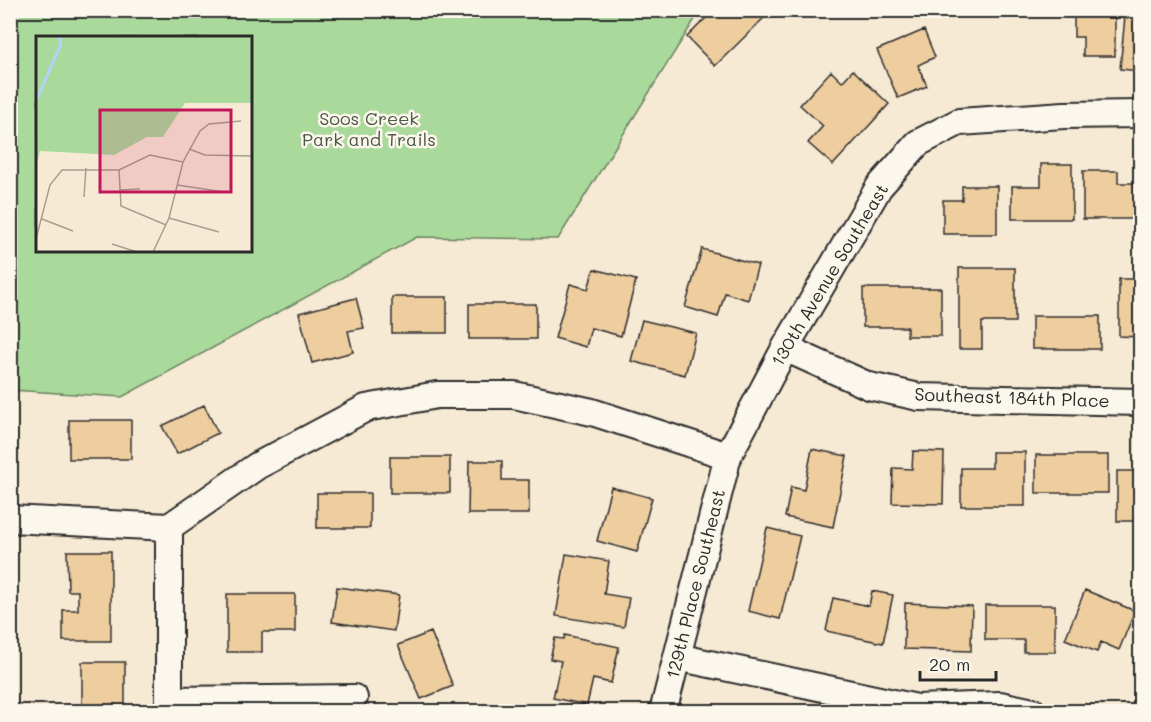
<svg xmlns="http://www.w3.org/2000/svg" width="1151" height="722" font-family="Mali,sans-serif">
	<rect width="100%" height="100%" fill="#f7ead5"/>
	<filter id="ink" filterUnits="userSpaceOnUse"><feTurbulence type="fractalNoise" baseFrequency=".0167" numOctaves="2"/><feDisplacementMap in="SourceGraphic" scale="12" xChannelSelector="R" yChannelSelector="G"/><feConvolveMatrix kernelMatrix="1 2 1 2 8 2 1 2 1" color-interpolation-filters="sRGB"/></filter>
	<g filter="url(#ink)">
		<path fill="#aada9b" stroke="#6a8263" stroke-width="1.5" fill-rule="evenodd" d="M10,11l1,-1 689,1 -142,228 -141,-2 -295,160 -111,-7zM38,38h212v212h-212z"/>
		<path fill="#eecd9f" stroke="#2b2b2b" stroke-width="1.5" d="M714,10h58l-57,56 -28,-29z
			M1074,10h41v46h-32v-19h-9z
			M1125,16l15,2v53l-20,-2z
			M924,30l11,27 -17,8 9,21 -29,12 -21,-48z
			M853,70l36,34 -56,61 -25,-22 15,-17 -23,-21 31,-34 11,11z
			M1041,164h31v55h-60v-33h29z
			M1083,171h35v12h17v36h-52z
			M962,186h35v48h-54v-34h19z
			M702,249l56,16 -10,35 -23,-7 -7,24 -33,-10z
			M959,268h56v54h-33v27h-23z
			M594,269l42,11 -15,56 -30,-8 -5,19 -31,-9 15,-54 18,5z
			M1119,279h21v58l-21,-1z
			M863,288h78v48h-34v-9h-44z
			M392,297h55v36h-55z
			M356,298l8,30 -16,3 5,21 -41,11 -13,-50z
			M469,304h67v35h-67z
			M1032,316h68v33h-68z
			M642,320l54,13 -11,42 -54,-14z
			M204,405l14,28 -41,21 -15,-28z
			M69,420h62v39h-62z
			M812,449l35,7 -14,71 -48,-10 6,-30 13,3z
			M913,451l31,1 -1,52 -51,-1 1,-35 19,1z
			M992,452h33v54h-64v-38h31z
			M1036,455h72v38h-72z
			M390,457h60v36h-60z
			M469,461h33v19h27v34h-61z
			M1117,471h23v50h-23z
			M611,487l41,11 -15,54 -40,-11z
			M317,493h53v35h-53z
			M767,528l33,8 -20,83 -32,-8z
			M67,551h44v90h-48v-31h15v-19h-10z
			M566,554l43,7 -5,33 25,4 -5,29 -68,-11z
			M337,587l62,8 -5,36 -62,-9z
			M1085,590l50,21 -16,39 -18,-8 -4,10 -32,-13z
			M872,591l21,4 -10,48 -57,-12 7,-33 36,8z
			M227,594h68v38h-33v20h-35z
			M905,603l67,3 -1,45 -67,-2z
			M985,605h70v47h-31v-12h-39z
			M431,632l22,54 -32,13 -23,-54z
			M565,635l54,12 -8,36 -18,-4 -6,26 -34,-7 8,-37 -11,-2 5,-21 9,1z
			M82,662h43v50h-43z"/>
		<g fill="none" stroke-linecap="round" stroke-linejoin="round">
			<defs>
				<path id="minor" d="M785,348l84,38 50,11 221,5
					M10,519l159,8 88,-61 109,-58 71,-13h77l78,17 136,44
					M677,657l240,51 83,-3 33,7
					M169,700l185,-2
					M169,712v-185
					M663,712l65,-256 57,-108 94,-161 39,-44 41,-21 105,-7 76,-1"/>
			</defs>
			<use href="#minor" stroke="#2b2b2b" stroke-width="30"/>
			<use href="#minor" stroke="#fbf7ec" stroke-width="26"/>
		</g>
	</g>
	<g text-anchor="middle" stroke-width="5" stroke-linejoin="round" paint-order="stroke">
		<g font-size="18" fill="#4b5747" stroke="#fbf7ec">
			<text x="369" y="125">Soos Creek<tspan x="369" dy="21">Park and Trails</tspan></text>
		</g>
		<g font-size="18" fill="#2b2b2b" stroke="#fbf7ec">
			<text transform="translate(830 275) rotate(-59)" y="6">130th Avenue Southeast</text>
			<text transform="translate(1012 398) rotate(2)" y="6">Southeast 184th Place</text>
			<text transform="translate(696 584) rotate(-76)" y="6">129th Place Southeast</text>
		</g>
	</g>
	<g transform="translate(36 36)">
		<rect width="216" height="216" fill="#f7ead5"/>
		<path d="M0,0h216v67h-67l-22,34h-16l-33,18 -74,-4 -4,16z" fill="#aada9b"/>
		<path fill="none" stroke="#afd4f8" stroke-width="3" d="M0,65l25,-57 -2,-8"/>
		<path fill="none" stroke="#a59e91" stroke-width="1.5" d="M153,113l16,6 47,1M83,134l2,36 45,19M141,149l47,7M83,154l21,-1M48,161l2,-29M133,182l50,14M6,183l31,12M0,203l14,-54 12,-15h57l31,-15 33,7M76,208l25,8M117,216l16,-34 14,-56 17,-31 9,-7 32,-3"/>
		<path fill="#c2185b" fill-opacity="0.15" stroke="#c2185b" stroke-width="3" d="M64,74h131v82h-131z"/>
		<rect width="216" height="216" fill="none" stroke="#2b2b2b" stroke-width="3"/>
	</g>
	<rect width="1151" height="722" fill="none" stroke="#fbf7ec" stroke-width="36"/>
	<rect x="18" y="18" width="1115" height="686" fill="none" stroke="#2b2b2b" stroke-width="2" filter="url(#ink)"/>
	<path d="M920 671v9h76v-9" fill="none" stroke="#2b2b2b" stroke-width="3"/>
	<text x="929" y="671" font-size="18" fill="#2b2b2b" stroke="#fbf7ec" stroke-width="4.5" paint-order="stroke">20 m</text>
</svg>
